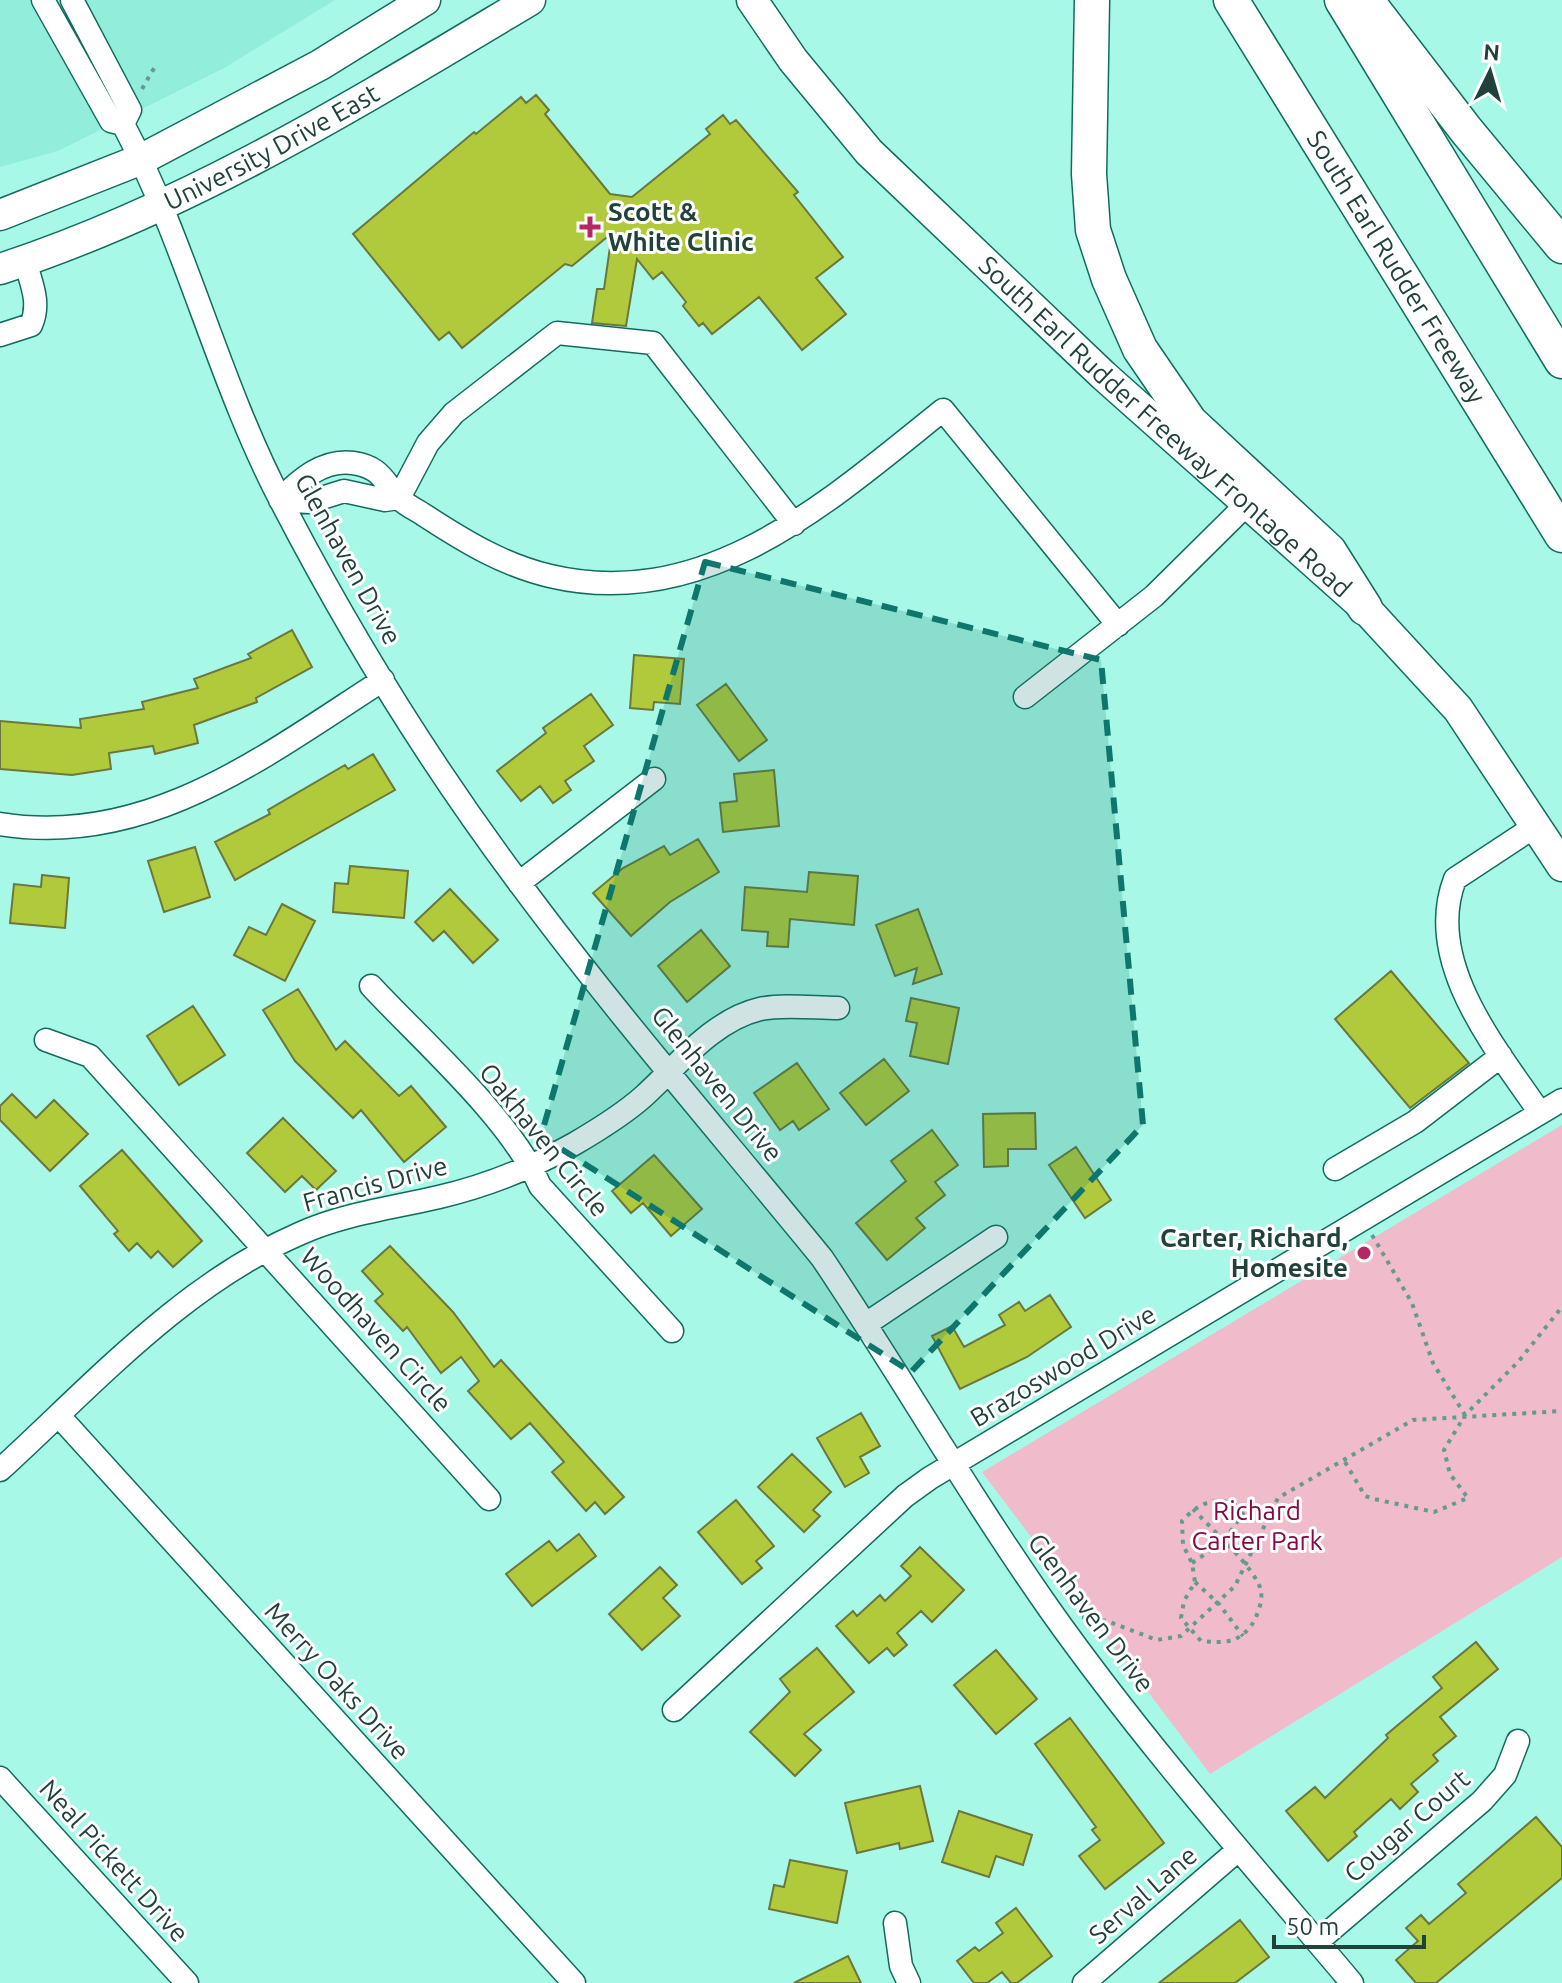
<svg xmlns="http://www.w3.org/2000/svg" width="1562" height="1983" font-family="Ubuntu,sans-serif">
	<rect width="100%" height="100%" fill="#a8f8e7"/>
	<path fill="#92eedb" d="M0,0h335l-109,67 -168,84 -58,16z"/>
	<path fill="#f0bbcb" d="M1562,1125v432l-352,217 -228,-302z"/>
	<path fill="#b1ca3c" stroke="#6b773d" stroke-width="2" d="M536,95l13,15 -4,4 65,80 22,3 78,-63 -4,-5 17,-14 7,9 6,-4 62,72 -4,3 49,62 -27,21 30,36 -44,36 -43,-53 -47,37 -9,-11 -4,3 -16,-20 3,-4 -24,-30 -9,7 -16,-20 -11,67 -34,-3 5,-34h7l8,-56 -40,33 -7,-2 -103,84 -13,-16 -10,8 -86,-106 121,-102 2,2 45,-37 5,6z
		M292,630l20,37 -56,31 1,4 -63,23 4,18 -43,11 -2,-8 -44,7 2,16 -39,6 -72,-6v-48l81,7 -1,-9 64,-10 -2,-7 56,-14 -4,-9 57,-21 -3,-4z
		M634,655l50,4 -4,45 -26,-2 -1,8 -23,-2z
		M726,684l41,56 -28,21 -42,-56z
		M591,694l22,31 -29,21 10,15 -29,20 6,9 -18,13 -13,-17 -19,15 -24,-30 49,-38 -3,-5z
		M373,754l22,36 -160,90 -20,-38 55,-28 -2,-4 77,-45 3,4z
		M774,770l5,56 -56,6 -3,-29 17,-2 -3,-27z
		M698,839l21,33 -49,30 -39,34 -38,-43 30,-25 41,-22 6,9z
		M195,847l15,50 -46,15 -16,-51z
		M350,866l58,5 -4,47 -71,-6 2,-29 13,1z
		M809,872l49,4 -4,49 -64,-6 -2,28 -21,-1 1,-14 -26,-2 3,-43 62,5z
		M42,875l27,3 -4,50 -55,-5 4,-39 27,3z
		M450,889l48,51 -25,23 -29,-32 -11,10 -18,-19z
		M282,904l33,17 -30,60 -51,-26 15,-28 17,8z
		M918,909l24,65 -29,10 4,-16 -22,8 -19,-51z
		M701,930l29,36 -43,36 -29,-36z
		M1391,971l78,92 -59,45 -75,-89z
		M298,989l38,61 9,-9 54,55 12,-10 35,41 -42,35 -43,-52 -8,8 -58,-57 -32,-51z
		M911,998l48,10 -11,56 -38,-8 7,-33 -11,-2z
		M193,1006l32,49 -46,30 -32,-49z
		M884,1059l25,32 -43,34 -26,-32z
		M797,1063l32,46 -30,21 -6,-9 -13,9 -26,-37z
		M12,1094l24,24 18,-18 34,34 -38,37 -50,-51v-14z
		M1035,1113l1,36h-28v17l-24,1 -1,-53z
		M283,1118l53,53 -20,19 -14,-14 -17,16 -38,-39z
		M932,1130l26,35 -23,17 10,13 -29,23 9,10 -38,32 -31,-37 50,-42 -15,-20z
		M1076,1147l35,53 -26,18 -36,-53z
		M122,1150l80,91 -29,26 -15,-16 -7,7 -14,-15 -8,8 -15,-17 4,-3 -38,-45z
		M654,1155l48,54 -31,27 -28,-33 -12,10 -19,-22z
		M390,1246l63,66 41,55 7,-7 123,137 -19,17 -10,-12 -9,9 -34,-39 12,-10 -34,-39 -19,16 -43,-48 11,-10 -18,-24 -20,16 -34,-46 -4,4 -28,-30 8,-7 -21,-23z
		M1050,1295l21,32 -44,30 -67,32 -28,-53 20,-10 12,21 41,-22 -6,-10 20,-13 6,9z
		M861,1413l19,33 -20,11 9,16 -24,14 -28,-49z
		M792,1454l39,38 -18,18 7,6 -16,16 -46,-45z
		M736,1500l38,46 -18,15 6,7 -20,16 -44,-52z
		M579,1534l17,22 -64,50 -26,-32 43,-33 8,10z
		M920,1547l44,43 -32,32 -11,-11 -24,22 10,12 -13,11 -7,-8 -18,15 -33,-37 17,-15 4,5 23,-21 5,6 26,-25 -10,-10z
		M660,1567l17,18 -14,13 17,18 -38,34 -33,-36z
		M1476,1642l22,27 -58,48 16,19 -23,19 5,6 -27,23 7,8 -18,17 -9,-10 -37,33 3,4 -29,25 -42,-50 29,-24 10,11 63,-60 -2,-3 56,-47 -9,-11z
		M817,1648l37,44 -50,42 17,16 -26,26 -45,-44 40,-40 -10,-13z
		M996,1650l41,49 -41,35 -42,-49z
		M1070,1718l94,125 -59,46 -26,-33 21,-16 -8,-10 4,-3 -61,-83z
		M920,1786l13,55 -33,8 -1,-6 -42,10 -12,-50z
		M959,1811l73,24 -9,30 -27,-9 -7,21 -47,-15z
		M1536,1817l26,30v31l-126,105h-20l-20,-23 22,-19 -12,-13 15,-13 8,9 37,-31 -8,-9z
		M790,1860l57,11 -10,52 -68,-14 5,-24 10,2z
		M1016,1908l36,48 -35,27h-6l-9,-11 -15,11h-13l-17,-22 18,-14 4,4 24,-18 -7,-10z
		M1240,1920l29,37 -34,26h-76z
		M848,1956l13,27h-67z"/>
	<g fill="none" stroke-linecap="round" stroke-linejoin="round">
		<defs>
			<path id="minor" d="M43,0l68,121 12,3
				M72,0l58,110 -7,14
				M123,124c64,121 95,257 159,379 68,131 147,259 235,377 96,130 203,253 305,378 78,116 147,237 228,352 92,130 199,251 302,373
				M0,335l31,-10c10,-22 0,-42 -6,-64
				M399,498l29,-55 26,-30 103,-80 96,10 141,181
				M280,500c19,-20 43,-41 73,-37 28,4 30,18 46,35 6,7 18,12 25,17 40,26 79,50 126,61 157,37 279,-75 393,-166l175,215
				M280,500l29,2 35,-11 41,9 14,-2
				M1025,697l129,-101 95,-94
				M0,824c148,24 266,-69 383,-144
				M1537,825l-82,54c-32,83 41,169 85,234
				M519,883l135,-104
				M371,986c51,55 140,133 169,200l132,145
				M46,1040l44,16 399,443
				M1335,1169l80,-47 86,-66
				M866,1324l130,-87
				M59,1416l515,567
				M0,1470c93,-85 182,-185 299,-236 44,-20 93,-26 140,-37 47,-11 94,-30 135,-53 24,-14 50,-30 70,-48 34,-31 69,-76 116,-87 23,-5 54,-1 78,-1
				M674,1710l231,-214 25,-18 632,-378
				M0,1778l187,205
				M895,1923l6,43 8,17
				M1317,1942l165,-141 23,-26 13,-34
				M1084,1983l154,-133"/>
			<g id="major">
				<path id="s1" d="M752,0l41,60 76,92 234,223 262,233 93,101 104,157"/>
				<path d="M0,215l142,-56 178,-94 105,-65"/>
				<path id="s2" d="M0,269c190,-62 359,-167 530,-269"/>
			</g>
			<g id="highway">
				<path d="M1092,0l-3,174 4,56 16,49 31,70 50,73 139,129 36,57"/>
				<path id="s3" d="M1231,0l331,535"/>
				<path d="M1342,0l220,361"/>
				<path d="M1366,0l100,130 96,116"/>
			</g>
		</defs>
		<use href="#minor" stroke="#126c5e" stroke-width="25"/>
		<use href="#major" stroke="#126c5e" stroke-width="33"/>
		<use href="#highway" stroke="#126c5e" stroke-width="37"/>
		<path stroke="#639b8f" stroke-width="4" stroke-dasharray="4 6" stroke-linecap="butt" d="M142,89l15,-26
			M1372,1235l40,68 21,60 32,52
			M1345,1462l20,34 9,3 60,13 34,-14 -18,-24 -6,-24 21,-35 53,-53 44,-55
			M1193,1509c16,18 64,60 68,82 2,10 -4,26 -10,35 -14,18 -29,17 -50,15l-20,-23 3,-17 11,-19 -3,-19 -9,-18 -1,-24c31,-33 51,-20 85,1
			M1192,1563l31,-21 23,-33
			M1195,1582l24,22 24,32
			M1082,1617l25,4 50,19 24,-4 54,-50 43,-88 135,-78 149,-9"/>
		<use href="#minor" stroke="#fff" stroke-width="22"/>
		<use href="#major" stroke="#fff" stroke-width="30"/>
		<use href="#highway" stroke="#fff" stroke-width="34"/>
	</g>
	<path fill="#0f766e" fill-opacity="0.2" stroke="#0f766e" stroke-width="6" stroke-dasharray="16 10" stroke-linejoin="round" d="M705,562l396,98 42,465 -232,247 -370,-236z"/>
	<g fill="#b22865" stroke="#fff" stroke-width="3">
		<path d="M586 215h8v8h8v8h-8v8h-8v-8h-8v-8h8z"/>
		<circle cx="1364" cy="1253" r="8"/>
	</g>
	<g text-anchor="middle" stroke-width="6" stroke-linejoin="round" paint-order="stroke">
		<g font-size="26" fill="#20423b" stroke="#fff">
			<text dy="9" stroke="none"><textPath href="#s2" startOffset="298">University Drive East</textPath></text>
			<text dy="9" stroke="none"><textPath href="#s3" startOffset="314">South Earl Rudder Freeway</textPath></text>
			<text dy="9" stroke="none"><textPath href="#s1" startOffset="596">South Earl Rudder Freeway Frontage Road</textPath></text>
			<text transform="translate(348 559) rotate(61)" y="9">Glenhaven Drive</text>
			<text transform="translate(717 1084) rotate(51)" y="9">Glenhaven Drive</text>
			<text transform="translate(544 1140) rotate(51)" y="9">Oakhaven Circle</text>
			<text transform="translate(375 1184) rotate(-15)" y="9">Francis Drive</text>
			<text transform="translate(376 1330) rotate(48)" y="9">Woodhaven Circle</text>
			<text transform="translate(1063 1366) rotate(-31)" y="9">Brazoswood Drive</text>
			<text transform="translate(1091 1613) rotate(53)" y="9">Glenhaven Drive</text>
			<text transform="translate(337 1681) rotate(48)" y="9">Merry Oaks Drive</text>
			<text transform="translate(1407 1826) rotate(-41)" y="9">Cougar Court</text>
			<text transform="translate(114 1861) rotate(48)" y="9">Neal Pickett Drive</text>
			<text transform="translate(1143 1895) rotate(-41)" y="9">Serval Lane</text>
		</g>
		<g font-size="26" font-weight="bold" fill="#20423b" stroke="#fff" text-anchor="start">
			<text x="608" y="221">Scott &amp;<tspan x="608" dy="30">White Clinic</tspan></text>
			<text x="1348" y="1247" text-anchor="end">Carter, Richard,<tspan x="1348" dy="30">Homesite</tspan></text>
		</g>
		<g font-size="26" fill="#840a46" stroke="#fff">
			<text x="1257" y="1520">Richard<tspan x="1257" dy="30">Carter Park</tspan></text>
		</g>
	</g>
	<g transform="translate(1490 72) rotate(5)" stroke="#ffffff" stroke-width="6" paint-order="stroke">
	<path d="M0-6L14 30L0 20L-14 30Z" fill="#20423b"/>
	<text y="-12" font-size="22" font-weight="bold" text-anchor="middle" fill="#20423b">N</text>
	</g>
	<path d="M1274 1935v12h150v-12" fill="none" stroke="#20423b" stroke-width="4"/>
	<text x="1286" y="1935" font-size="24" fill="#20423b" stroke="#ffffff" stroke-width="6" paint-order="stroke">50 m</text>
</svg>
